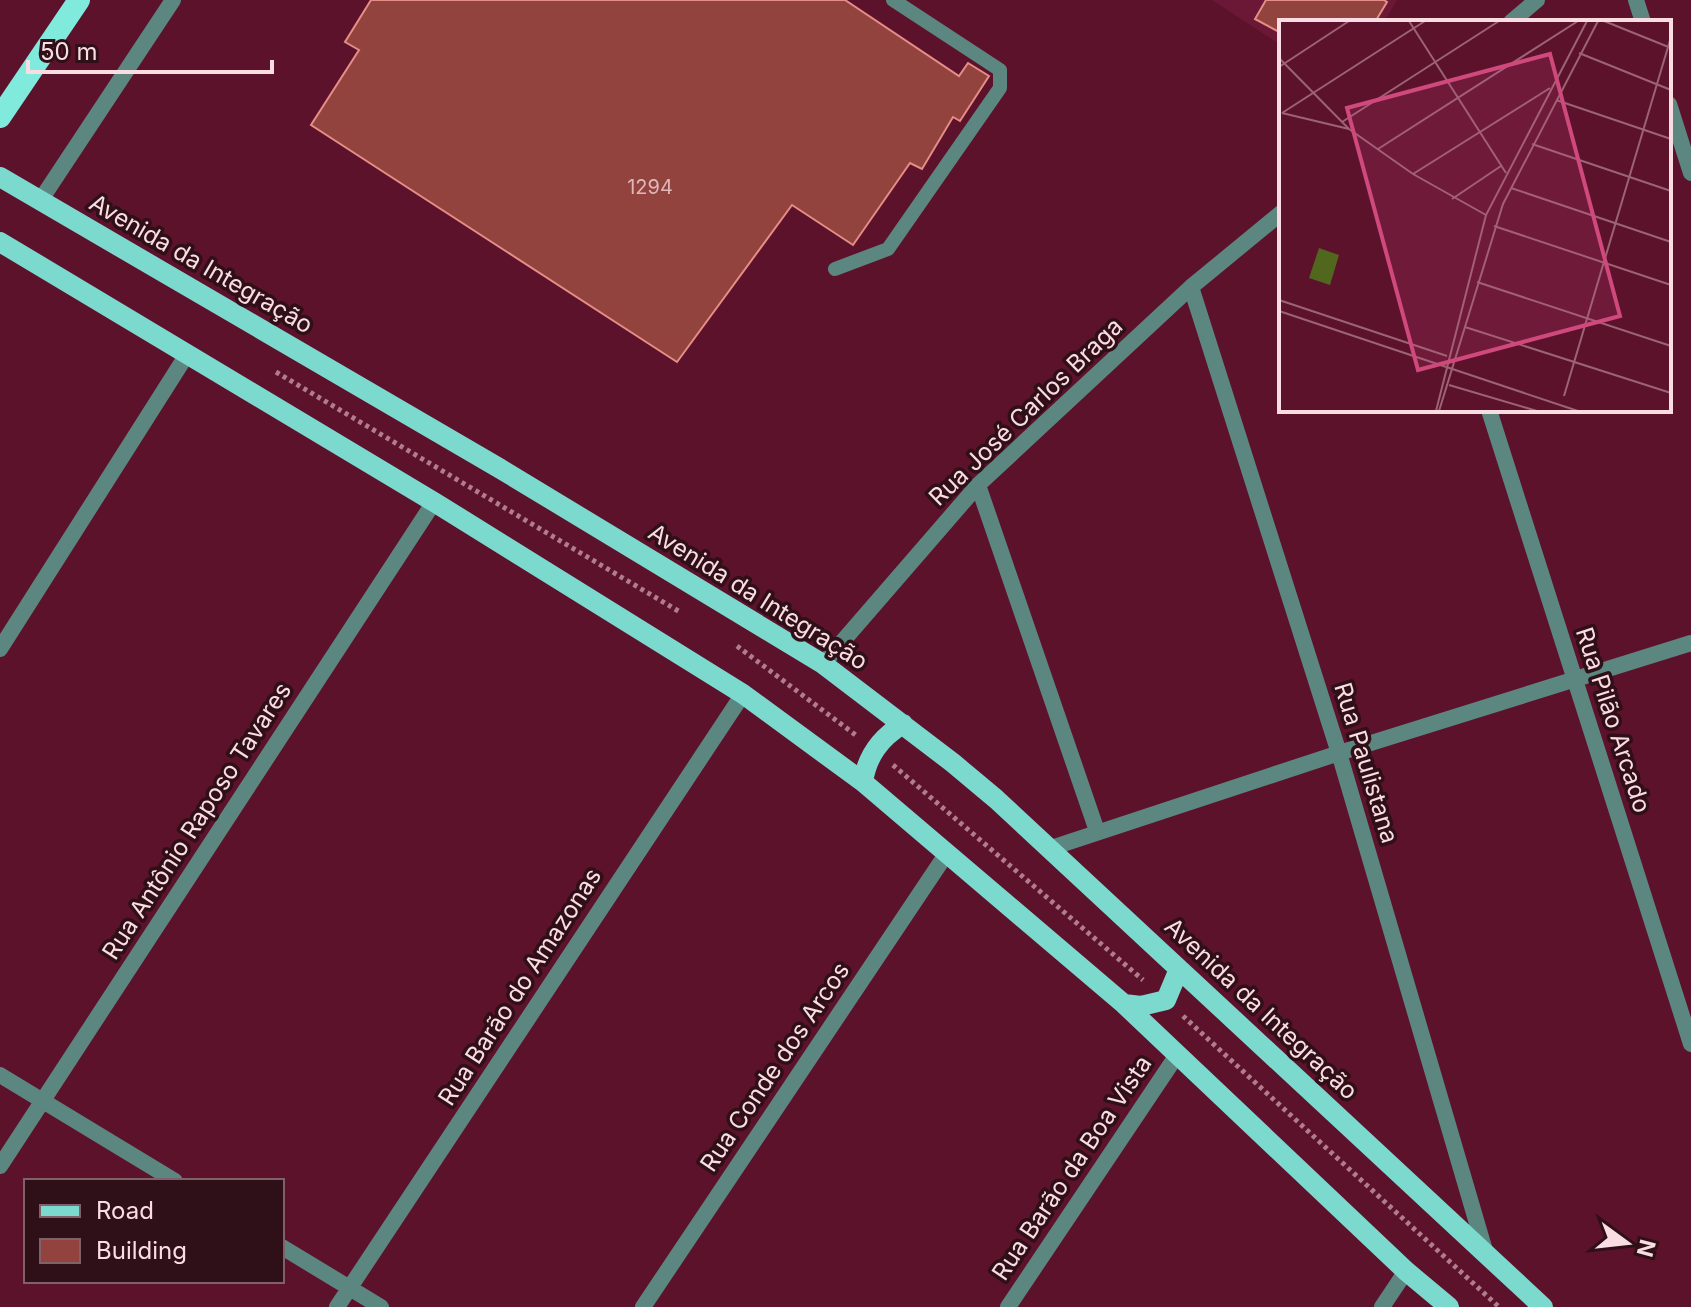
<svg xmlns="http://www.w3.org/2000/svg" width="1691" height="1307" font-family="Inter,sans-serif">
	<rect width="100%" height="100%" fill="#5d122c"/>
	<path fill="#6b1836" d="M1212,0h185l-13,22h-103v23z"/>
	<path fill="#92433e" stroke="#e58d86" stroke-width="2" d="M371,0h474l114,76 9,-13 21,13 -29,45 -7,-4 -31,52 -12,-6 -57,82 -61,-40 -115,157 -366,-237 48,-75 -14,-8z
		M1266,0h118l3,2 -12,20h-94v11l-26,-14z"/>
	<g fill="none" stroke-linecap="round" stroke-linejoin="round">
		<path stroke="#b07d8c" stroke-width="5" stroke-dasharray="4 4" stroke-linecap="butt" d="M276,372l404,240
			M737,646l120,90
			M893,765l250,215
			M1183,1016l316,291"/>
		<path stroke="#5b8780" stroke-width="14" d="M835,269l53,-20 112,-161v-18l-107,-70"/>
		<path stroke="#5b8780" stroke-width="16" d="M1636,0l7,22
			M1511,22l26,-22
			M1669,104l22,69
			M40,201l133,-201
			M1191,287l148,466 147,501
			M1489,410l202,634
			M978,485l119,346
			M0,649l186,-293
			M823,664l155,-179 213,-198 90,-74
			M1048,849l291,-96 352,-110
			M0,1075l175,106
			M0,1166l434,-664
			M282,1247l99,60
			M337,1307l406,-613
			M643,1307l304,-454
			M1008,1307l169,-252"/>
		<path stroke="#5b8780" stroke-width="16" d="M1382,1307l24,-36"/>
		<path stroke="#7bd9cd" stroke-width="20" d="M0,177l499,291 324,196 130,99 43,36 547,508
			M0,242l434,260 309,192 120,88 261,222 282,267 43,36
			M863,782c4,-26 17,-44 40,-58
			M1124,1004l17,2 25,-6 13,-31"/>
		<path stroke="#80eadc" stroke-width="22" d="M0,117l79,-117"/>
	</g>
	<g text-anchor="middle" stroke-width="7" stroke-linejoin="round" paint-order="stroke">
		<g font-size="20" fill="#e0b6b9">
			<text x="650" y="194">1294</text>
		</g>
		<g font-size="24" fill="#fadde2" stroke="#2f0f18">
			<text transform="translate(201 264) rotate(30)" y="8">Avenida da Integração</text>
			<text transform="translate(1026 412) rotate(-44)" y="8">Rua José Carlos Braga</text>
			<text transform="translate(758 597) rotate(32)" y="8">Avenida da Integração</text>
			<text transform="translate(1613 720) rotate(72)" y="8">Rua Pilão Arcado</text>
			<text transform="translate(1366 763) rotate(73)" y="8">Rua Paulistana</text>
			<text transform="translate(197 821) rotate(-57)" y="8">Rua Antônio Raposo Tavares</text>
			<text transform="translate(520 987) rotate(-57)" y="8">Rua Barão do Amazonas</text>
			<text transform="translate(1261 1009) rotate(43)" y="8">Avenida da Integração</text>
			<text transform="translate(775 1067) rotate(-56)" y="8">Rua Conde dos Arcos</text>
			<text transform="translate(1072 1168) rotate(-56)" y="8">Rua Barão da Boa Vista</text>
		</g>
	</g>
	<g transform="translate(1279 20)">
		<rect width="392" height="392" fill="#5d122c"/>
		<path d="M40,228l20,7 -9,30 -21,-7z" fill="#51671d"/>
		<path fill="none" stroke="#9c6375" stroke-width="2" d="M130,1l97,152M325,1l67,27M300,33l92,37M0,38l70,71 64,45 73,41M0,47l70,-46M277,80l115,39M3,93l143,-92M3,93l67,16M63,102l157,-101M253,124l139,47M99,129l200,-128M134,154l137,-86M232,168l160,54M173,179l49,-33M215,206l177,59M198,262l194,64M0,280l168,56M0,291l299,100M186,307l206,66M170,365l88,26M285,376l107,-359M157,391l50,-196 101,-194M160,391l64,-207 95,-183"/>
		<path fill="#d0497d" fill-opacity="0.15" stroke="#d0497d" stroke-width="4" d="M271,34l70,262 -202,54 -71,-262z"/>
		<rect width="392" height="392" fill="none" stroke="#fadde2" stroke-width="4"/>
	</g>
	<rect x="24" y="1179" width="260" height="104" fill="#2f0f18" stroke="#806169" stroke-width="2"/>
	<rect x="40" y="1205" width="40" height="12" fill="#7bd9cd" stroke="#806169" stroke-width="2"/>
	<text x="96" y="1219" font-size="24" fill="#fadde2">Road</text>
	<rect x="40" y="1239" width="40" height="24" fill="#92433e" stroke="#806169" stroke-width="2"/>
	<text x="96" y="1259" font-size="24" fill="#fadde2">Building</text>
	<g transform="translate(1627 1243) rotate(105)" stroke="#2f0f18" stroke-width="6" paint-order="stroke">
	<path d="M0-6L14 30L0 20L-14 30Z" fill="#fadde2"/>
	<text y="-12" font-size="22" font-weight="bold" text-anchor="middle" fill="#fadde2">N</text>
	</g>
	<path d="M28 60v12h244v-12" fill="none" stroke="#fadde2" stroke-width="4"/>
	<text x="40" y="60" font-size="24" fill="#fadde2" stroke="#2f0f18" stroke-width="6" paint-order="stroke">50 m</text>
</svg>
